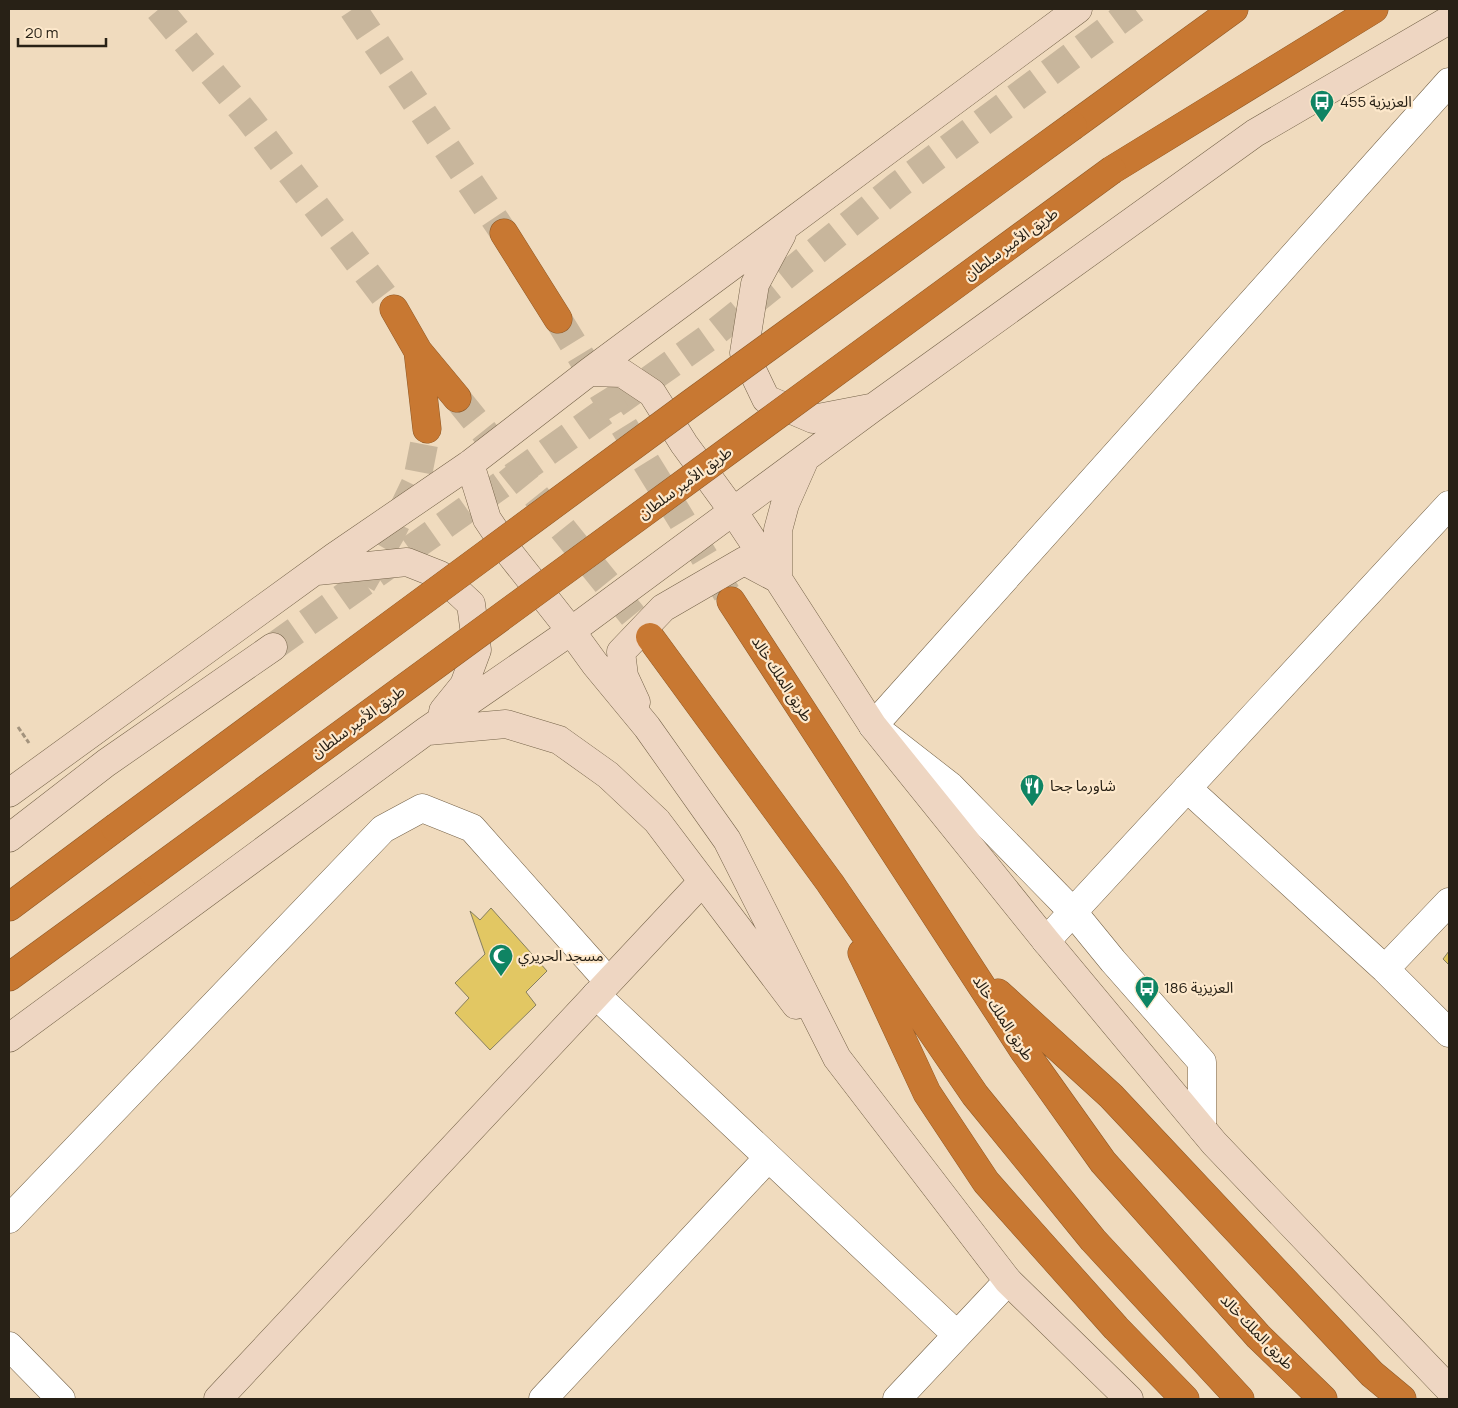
<svg xmlns="http://www.w3.org/2000/svg" width="1458" height="1408" font-family="Manrope,'Noto Sans Arabic',sans-serif">
	<rect width="100%" height="100%" fill="#f0dbbe"/>
	<path fill="#e2c763" stroke="#877f60" d="M491,908l56,63 -21,21 10,13 -46,45 -35,-37 14,-15 -14,-15 30,-29 -15,-43 10,9z
		M1449,951v14l-6,-6z"/>
	<g fill="none" stroke-linecap="round" stroke-linejoin="round">
		<path stroke="#c8b69c" stroke-width="28" stroke-dasharray="28 14" stroke-linecap="butt" d="M273,647l435,-309 189,-152 238,-177"/>
		<path stroke="#c8b69c" stroke-width="28" stroke-dasharray="28 14" stroke-linecap="butt" d="M159,9l89,108 146,192
			M353,9l151,224
			M558,319l171,278
			M457,398l193,239
			M362,584l30,-52 25,-52 10,-51"/>
		<defs>
			<path id="street" d="M1187,788l198,181 64,64
				M1046,941l403,-436
				M1385,969l64,-67
				M596,995l361,340
				M1202,1128v-66l-89,-101 -40,-49 -123,-126 -77,-60 576,-644
				M9,1219l374,-390 39,-21 50,20 136,153
				M9,1346l52,53
				M543,1399l225,-241
				M897,1399l111,-118"/>
			<path id="secondary" d="M782,234l-27,50 -11,69 22,46 47,20 57,-11
				M589,372l33,1 30,20 32,51 49,67 45,68 95,147 173,215 168,202 235,246
				M470,464l17,55 24,36 60,76 24,33 52,63 80,113 110,218 171,223 121,118
				M317,571l90,-9 33,13 31,29 6,46 -13,35 -21,26
				M636,702l-12,-26 -3,-24 42,-44 81,-47 34,18v-49l7,-26 19,-43
				M428,731l78,-7 53,16 49,35 49,46 139,184
				M9,793l325,-236 136,-93 119,-92 489,-363
				M9,838l97,-75 167,-116
				M9,1038l417,-307 145,-100 303,-224 381,-274 194,-113
				M218,1399l484,-517"/>
			<path id="highway" d="M1073,126l161,-117
				M1112,170l262,-161
				M504,233l54,86
				M394,309l24,42 39,47
				M418,351l9,78
				M731,601l293,450 79,111 155,174 65,63
				M650,637l180,246 145,212 118,145 147,159
				M9,907l106,-79
				M862,953l65,140 59,89 130,146 69,71
				M9,977l144,-105
				M998,993l113,103 261,278 30,25"/>
		</defs>
		<use href="#street" stroke="#756349" stroke-width="29"/>
		<use href="#secondary" stroke="#756349" stroke-width="29"/>
		<use href="#highway" stroke="#905a28" stroke-width="29"/>
		<path stroke="#a3937d" stroke-width="3" stroke-dasharray="5 2.5" stroke-linecap="butt" d="M18,727l11,16"/>
		<use href="#street" stroke="#fff" stroke-width="28"/>
		<use href="#secondary" stroke="#eed6c2" stroke-width="28"/>
		<use href="#highway" stroke="#c87832" stroke-width="28"/>
		<defs>
			<path id="highway-bridge" d="M115,828l575,-424 383,-278
				M153,872l959,-702"/>
		</defs>
		<use href="#highway-bridge" stroke="#905a28" stroke-width="29" stroke-linecap="butt"/>
		<use href="#highway-bridge" stroke="#c87832" stroke-width="28"/>
	</g>
	<defs>
		<symbol id="bus-pin" viewBox="-11 -11 22 30"><path d="M0 17L-7.5 6A9.5 9.5 0 1 1 7.5 6Z" fill="#0f8463" stroke="#fde8cb"/><path d="M-5-6H5V4H4V6H2V4H-2V6H-4V4H-5ZM-3.5-4V0h7V-4ZM-3.5 1.2v1.5H-2V1.2ZM2 1.2v1.5H3.5V1.2Z" fill="#fff"/></symbol>
		<symbol id="restaurant-pin" viewBox="-11 -11 22 30"><path d="M0 17L-7.5 6A9.5 9.5 0 1 1 7.5 6Z" fill="#0f8463" stroke="#fde8cb"/><path d="M-5-6h1v4h1v-4h1v4h1v-4h1v5L-1.5 .5V6h-2V.5L-5-1ZM5-6V6H3V1.5H1.5Q1.5-4 5-6Z" fill="#fff"/></symbol>
		<symbol id="mosque-pin" viewBox="-11 -11 22 30"><path d="M0 17L-7.5 6A9.5 9.5 0 1 1 7.5 6Z" fill="#0f8463" stroke="#fde8cb"/><path d="M3.5-4.9A6 6 0 1 0 3.5 4.9A5 5 0 1 1 3.5-4.9Z" fill="#fff"/></symbol>
	</defs>
	<g fill-rule="evenodd">
		<use href="#bus-pin" x="1308" y="88" width="28" height="38"/>
		<use href="#restaurant-pin" x="1018" y="772" width="28" height="38"/>
		<use href="#mosque-pin" x="487" y="942" width="28" height="38"/>
		<use href="#bus-pin" x="1133" y="974" width="28" height="38"/>
	</g>
	<g text-anchor="middle" stroke-width="4.5" stroke-linejoin="round" paint-order="stroke">
		<g font-size="15" fill="#282116" stroke="#fde8cb" text-anchor="start">
			<text x="1340" y="107">العزيزية 455</text>
			<text x="1050" y="791">شاورما جحا</text>
			<text x="518" y="961">مسجد الحريري</text>
			<text x="1164" y="993">العزيزية 186</text>
		</g>
		<g font-size="15" fill="#282116" stroke="#fde8cb">
			<text transform="translate(1011 244) rotate(-36)" y="5">طريق الأمير سلطان</text>
			<text transform="translate(685 483) rotate(-36)" y="5">طريق الأمير سلطان</text>
			<text transform="translate(782 679) rotate(57)" y="5">طريق الملك خالد</text>
			<text transform="translate(358 722) rotate(-36)" y="5">طريق الأمير سلطان</text>
			<text transform="translate(1003 1018) rotate(57)" y="5">طريق الملك خالد</text>
			<text transform="translate(1257 1332) rotate(46)" y="5">طريق الملك خالد</text>
		</g>
	</g>
	<rect width="1458" height="1408" fill="none" stroke="#282116" stroke-width="20"/>
	<path d="M18 38v8h88v-8" fill="none" stroke="#282116" stroke-width="2.5"/>
	<text x="25" y="38" font-size="15" fill="#282116" stroke="#fde8cb" stroke-width="4" paint-order="stroke">20 m</text>
</svg>
